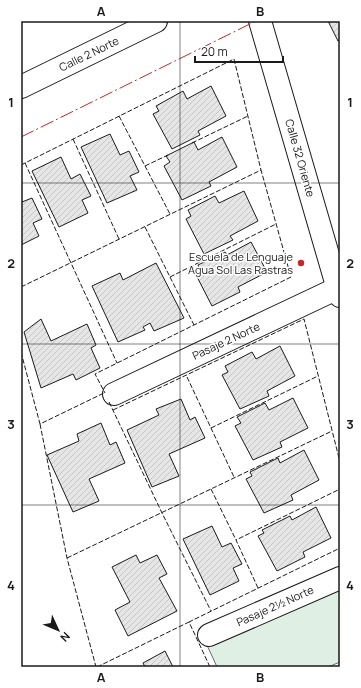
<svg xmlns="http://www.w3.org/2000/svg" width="361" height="688" font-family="Manrope,sans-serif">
	<defs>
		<pattern id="building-hatch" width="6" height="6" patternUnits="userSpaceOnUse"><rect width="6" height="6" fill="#e6e6e6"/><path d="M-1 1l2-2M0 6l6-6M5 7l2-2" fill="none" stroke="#c5c5c5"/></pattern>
	</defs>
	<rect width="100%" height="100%" fill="#fff"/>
	<path fill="#e0efe3" stroke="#6a6a6a" d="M340,581v81l-12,5h-111l-10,-22z"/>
	<path fill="url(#building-hatch)" stroke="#1a1a1a" d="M328,21h12v19l-2,1z
		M211,86l15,30 -28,15 2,4 -28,14 -19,-35 6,-3 -3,-5 27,-15 4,8z
		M110,134l10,21 9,-4 10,21 -9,4 7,14 -30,13 -26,-56z
		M222,137l15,30 -28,15 2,4 -29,14 -18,-34 6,-4 -4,-6 28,-14 4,8z
		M61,157l10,22 9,-5 11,22 -9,4 6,13 -29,14 -27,-56z
		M244,191l14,30 -28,15 3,4 -29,14 -18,-35 5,-3 -3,-6 27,-14 4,7z
		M32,198l10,21 -9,4 6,13 -18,9v-45l1,2z
		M251,242l16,30 -29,15 2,5 -28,14 -18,-35 5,-3 -1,-3 27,-13 2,3z
		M156,263l28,55 -30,13 -4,-8 -7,4 2,3 -27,12 -26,-56 28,-13 3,7z
		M41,319l10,22 36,-17 9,21 -5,3 9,20 -24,12 -3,-6 -32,14 -17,-56z
		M280,346l15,30 -28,15 2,5 -29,13 -18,-34 6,-3 -3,-6 27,-14 4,7z
		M293,398l15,30 -28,14 2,5 -29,13 -18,-34 6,-3 -4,-6 28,-14 4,7z
		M181,399l9,21 5,-3 10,21 -36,16 10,22 -27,11 -25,-57 32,-15 -3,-6z
		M101,423l9,22 6,-3 9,21 -36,16 10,22 -26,11 -26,-57 32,-14 -2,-7z
		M304,450l15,30 -28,15 2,5 -29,13 -18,-34 6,-3 -2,-4 28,-14 2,5z
		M316,507l15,31 -28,14 2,5 -28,14 -19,-35 6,-3 -2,-3 28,-14 2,4z
		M212,526l10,21 9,-4 11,21 -9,4 6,13 -29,14 -27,-56z
		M136,555l4,8 17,-8 10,19 -8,4 18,33 -49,25 -13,-26 15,-8 -18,-35z
		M165,651l8,16h-28l-2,-4z"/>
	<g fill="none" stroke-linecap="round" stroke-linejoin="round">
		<defs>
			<path id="minor" d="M114,394l224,-106
				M209,635l131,-57"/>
			<path id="tertiary" d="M260,21l80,275"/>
			<path id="secondary" d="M21,87l135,-66"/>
		</defs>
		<use href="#minor" stroke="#1a1a1a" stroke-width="24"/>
		<use href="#tertiary" stroke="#1a1a1a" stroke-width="24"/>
		<use href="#secondary" stroke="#1a1a1a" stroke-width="24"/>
		<use href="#minor" stroke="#fff" stroke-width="22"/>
		<use href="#tertiary" stroke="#fff" stroke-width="22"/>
		<use href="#secondary" stroke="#fff" stroke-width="22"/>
		<path stroke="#1a1a1a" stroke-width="1" stroke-dasharray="5 2" stroke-linecap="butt" d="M119,116l51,98
			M73,139l46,100
			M192,143l56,-27
			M25,163l92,200
			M21,165l213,-106 27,111
			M145,166l23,-11
			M145,227l49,98
			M170,277l106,-53
			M21,287l240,-117 30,107 -196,97 10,19
			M21,352l19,72 64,-31
			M187,377l47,100
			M109,402l53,111 49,98
			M113,410l191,-91 36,143
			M40,424l27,134 29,109
			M211,428l107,-52
			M211,489l25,51
			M67,558l265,-127
			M258,588l-22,-48 104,-51
			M97,667l92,-45
			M210,667l-21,-45 151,-74"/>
		<path stroke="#c62828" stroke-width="1" stroke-dasharray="14 3 2 3" stroke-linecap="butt" d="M21,137l235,-116"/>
	</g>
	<path fill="none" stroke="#1a1a1a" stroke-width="1" stroke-opacity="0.55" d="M180,21v646M21,183h319M21,344h319M21,505h319"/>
	<circle fill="#c62828" stroke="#fff" stroke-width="1.5" cx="301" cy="263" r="4"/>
	<g text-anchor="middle" stroke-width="3" stroke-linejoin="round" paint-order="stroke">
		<g font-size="11" fill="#1a1a1a" stroke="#fff">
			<text transform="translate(89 54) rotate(-26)" y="4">Calle 2 Norte</text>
			<text transform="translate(300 158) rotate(74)" y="4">Calle 32 Oriente</text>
			<text transform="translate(226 341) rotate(-25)" y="4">Pasaje 2 Norte</text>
			<text transform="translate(275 606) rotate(-24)" y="4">Pasaje 2½ Norte</text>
		</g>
		<g font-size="11" fill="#1a1a1a" stroke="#fff" text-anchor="end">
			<text x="293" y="261">Escuela de Lenguaje<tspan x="293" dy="13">Agua Sol Las Rastras</tspan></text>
		</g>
	</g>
	<rect width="361" height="688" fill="none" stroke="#ffffff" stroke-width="44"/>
	<g transform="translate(58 630) rotate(134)" stroke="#ffffff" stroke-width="3" paint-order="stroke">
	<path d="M0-3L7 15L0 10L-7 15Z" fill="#1a1a1a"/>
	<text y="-6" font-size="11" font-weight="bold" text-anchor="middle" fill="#1a1a1a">N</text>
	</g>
	<path d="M195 56v6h88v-6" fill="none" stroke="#1a1a1a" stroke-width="2"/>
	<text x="201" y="56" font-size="12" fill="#1a1a1a" stroke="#ffffff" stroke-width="3" paint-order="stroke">20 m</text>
	<rect x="22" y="22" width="317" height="644" fill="none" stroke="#1a1a1a" stroke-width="1.5"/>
	<g font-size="13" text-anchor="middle" font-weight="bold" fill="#1a1a1a">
		<text x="101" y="16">A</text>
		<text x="260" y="16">B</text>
		<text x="11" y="107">1</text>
		<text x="350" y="107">1</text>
		<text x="11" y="268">2</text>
		<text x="350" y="268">2</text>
		<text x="11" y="429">3</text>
		<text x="350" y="429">3</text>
		<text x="11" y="590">4</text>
		<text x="350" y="590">4</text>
		<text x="101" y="682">A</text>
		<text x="260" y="682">B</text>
	</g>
</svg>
